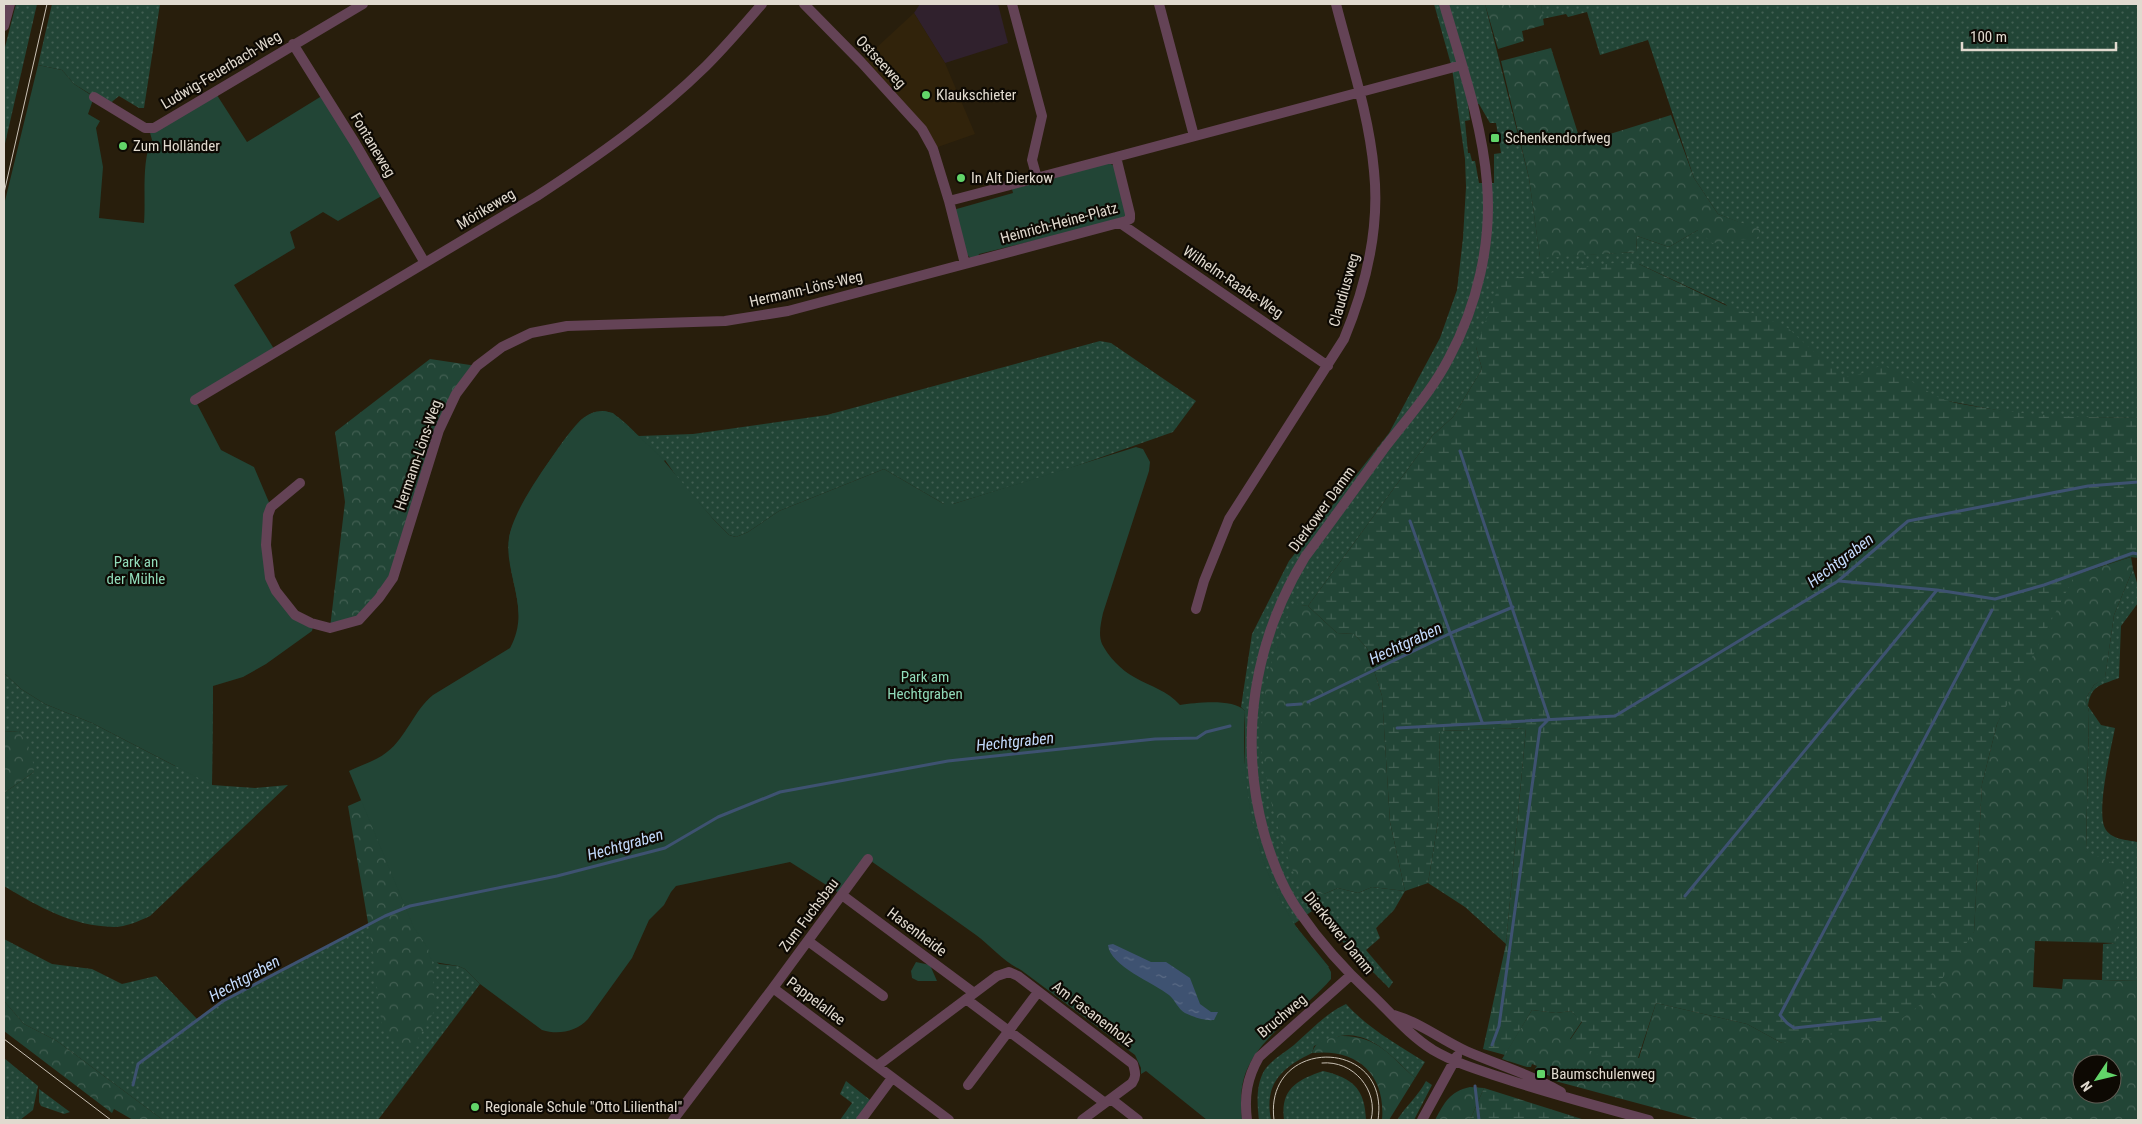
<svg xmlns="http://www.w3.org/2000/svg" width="2142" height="1124" font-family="'Roboto Condensed',sans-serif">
	<defs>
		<pattern id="grass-dots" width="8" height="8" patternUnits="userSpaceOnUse" patternTransform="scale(1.25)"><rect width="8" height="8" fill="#224536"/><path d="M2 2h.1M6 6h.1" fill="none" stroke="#425f52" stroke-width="1.8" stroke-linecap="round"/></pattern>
		<pattern id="forest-crowns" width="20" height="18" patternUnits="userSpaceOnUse" patternTransform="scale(1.25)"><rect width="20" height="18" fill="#224536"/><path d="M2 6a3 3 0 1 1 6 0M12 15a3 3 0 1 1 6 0" fill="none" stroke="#425f52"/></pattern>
		<pattern id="wetland-marsh" width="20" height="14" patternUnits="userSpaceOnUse" patternTransform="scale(1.25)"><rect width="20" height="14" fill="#224536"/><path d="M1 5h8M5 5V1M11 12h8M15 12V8" fill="none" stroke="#425f52"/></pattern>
		<pattern id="water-ripples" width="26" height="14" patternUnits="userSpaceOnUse" patternTransform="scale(1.25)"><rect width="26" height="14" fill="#3e5271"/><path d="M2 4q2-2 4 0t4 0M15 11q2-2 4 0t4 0" fill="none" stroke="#5a6a84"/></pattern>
	</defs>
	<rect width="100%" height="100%" fill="#281e0c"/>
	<path fill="#30212d" d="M920,4h78l10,39 -63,20 -31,-50z"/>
	<path fill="#31230b" d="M914,13l31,50 30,71 -40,14 -73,-87z"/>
	<path fill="url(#grass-dots)" fill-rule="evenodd" d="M16,4h21l-33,144v-97z
		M52,4h108l-16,104h-5l-20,-12 -11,9 -34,-21 -12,-14 -24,-5z
		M1434,4h51l44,174 11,79 96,-5 1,-16 32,11 29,-17 63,1 -43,-17 -24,-36 -46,-138 -48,15 -13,-43 -19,5 -2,-3 -24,5 -1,-15h597v414l-85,-1 -30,-2 -75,-14 -27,68 -196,-165 -86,-40h-9l-154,83 6,22 -29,48 -21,19 -124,170 -10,-1 26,289 14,-6 20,5 14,-6 33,4 -11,19 -18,18 4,10 -14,12 27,32 -4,6 -77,-77 -18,13 35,43 -18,6 -76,-168 6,-40 4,-1v-53l-4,-4 11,-73 37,-73 100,-128 51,-95 17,-48 6,-52 3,-51 -1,-28 -13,-91zM1479,104l11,19h6l5,30 -7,1v29h-15l-4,-22h-3l-2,-8h-2l-3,-32 5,-1 -2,-15z
		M1100,341l11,2 85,58 -23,31 -111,39 -109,33h-9l-60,-35 -105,42 -31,21 -12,5 -7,-2 -15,-15 -33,-37 -16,-23 -146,157c0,-25 -14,-55 -10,-79 3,-22 55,-104 73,-119 6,-5 13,-8 20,-8 14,0 28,17 37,25l54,-2 134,-19z
		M2133,569l5,17v17l-17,23 -2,52c-18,7 -28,7 -31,28l13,19 14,3c-4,21 -20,87 -9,102 7,10 22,10 32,12v139l-36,-1 1,-36 13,-1 -30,-92 3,-139 -3,-14 8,-13 11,-8 9,-62z
		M4,673l17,16 24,15 47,19 83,43 38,-80 -1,99 43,3 33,-3 -138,131c-11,5 -24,11 -36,11 -42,-1 -75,-20 -110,-41v-93l30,-21 -15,-41 -15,1z
		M1526,728l-20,216 -41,-37 -37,-24 10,-61 2,-91z
		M385,916l54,48 19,2 7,3 15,15 -102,136h-215l-106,-79 -33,-17 -20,-23v-62l48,25 40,5 30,15 34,-8 42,44 25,-19z
		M1346,1004c22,24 50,40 79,58l-10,16c-21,-19 -44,-48 -75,-42 -9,2 -18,7 -26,10l-2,7c-31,15 -48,31 -41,67h-12c-2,-16 -3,-35 5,-49 7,-11 20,-18 30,-26 16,-14 32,-32 52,-41z
		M4,1058l34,28 -5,24 -13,10h-16z
		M1323,1071c30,7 42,18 43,49h-82c-4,-31 13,-40 39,-49z
		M846,1081l28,22 -13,17h-21l12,-17 -12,-9z
		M1426,1081l6,4 -18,35h-17c9,-14 21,-24 29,-39z
		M39,1089l31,23 -6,2 -23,-8 -2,-4z"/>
	<path fill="url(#forest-crowns)" fill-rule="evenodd" d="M1485,4h56l3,21 -22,6 2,10 -26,8z
		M1551,48l30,95 90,-28 23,63 24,36 43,16 -4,8 -45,5 -14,-13 -29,17 -32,-11 -1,16 -96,6 -11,-80 -28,-117z
		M430,359l47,7 -21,28 -63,184 -34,42 -29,8 15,-126 -10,-70z
		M2131,557l2,12 -19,46 -9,63 -11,7 -8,13 3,14 -3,139 39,18 -9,74 -81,-2 -2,46 29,2 1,-10 75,2v139h-438l-145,-39 1,-2 -21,-10 2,-3 -5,-2 -1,3h-4l-25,-8 30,-49 24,3 15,-2 11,10 -12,18 69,19 17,-55 91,21 35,19 192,-111 8,-148 15,-60 48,-106 30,-43zM2082,1064h30v30h-30z
		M1294,604l14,2 29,27 17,1 13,14 15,48 8,126 15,69 -33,-4 -14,6 -20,-5 -14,6 -23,-4c-16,-36 -27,-70 -34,-109 -2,-10 -5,-22 -6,-33 -1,-50 11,-100 33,-144z
		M19,731l13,23 2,18 -30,21v-61z
		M403,782l29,177 3,51 -27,46 -26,-29 -11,-87 -23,-134z
		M4,1001l20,23 33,17 106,79h-30l-19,-11 -2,4 -108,-82z
		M1340,1036c37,-1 49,19 75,42l-26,42h-7c4,-46 -25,-72 -70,-67 4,-13 15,-14 28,-17z
		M1470,1087l14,1 -14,32h-35c10,-18 14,-28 35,-33z"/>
	<path fill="url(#wetland-marsh)" d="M1614,263l25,1 86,41 31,9 32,14 51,47 13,2 30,-12c23,8 41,27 63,35 13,4 28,6 41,8 52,9 100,9 152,10v140l-8,-1 -55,18 -78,149 -15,60 -8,148 -45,66 -33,25 -114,20 -35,-19 -91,-21 -18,55h-34l-34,-18 12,-18 -11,-11 -15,2 -24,-3 -27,45 -22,-6 23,-105 20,-216 -86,3 -2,91 -10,61 -23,8 -15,-69 -8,-126 -15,-48 -13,-14 -17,-1 -29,-27 124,-170 21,-19 29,-48 -6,-22 25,-67z
		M1484,1088l101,32h-115z"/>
	<path fill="#224536" d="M38,65l24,5 12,14 20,13 -6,17 12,7 -4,7 7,39 -4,51 45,5c2,-24 -3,-63 8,-83l-3,-11 66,-37 32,50 78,-48 60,100 -47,27 -15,-9 -33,20 5,16 -61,37 42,67 -81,48 26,50 33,17 17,40 -5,38 10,46 37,36 -1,4 -46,33 -23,13 -30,9 -1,99 -120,-62 -47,-19 -24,-15 -17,-16v-468z
		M1109,163l7,4 10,49 -10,5 -137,33 -1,3 -7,2 -6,-7 -12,-42 60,-17 -1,-4z
		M604,411l9,2 46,42 55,65 15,15 7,2 12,-5 31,-21 105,-42 60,35h9l183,-57 7,2 7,13 -1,9 -46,142c-2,10 -5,21 -1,31 6,12 20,27 32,33 17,10 33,13 46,28 16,-2 53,-7 65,6 -4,68 6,139 41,199 8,15 18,28 28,41 6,7 13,12 17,21v7c-26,31 -76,59 -87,99 -4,14 -3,28 -2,42h-35l-61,-49 -5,3v-6l-6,-13 -114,-85c-17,-8 -30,-24 -45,-35 -36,-26 -72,-51 -108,-76l-26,36 -52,-33 -114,24 -5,6 -7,13 -15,15 -17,38 -44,61c-12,13 -30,16 -46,11l-62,-46 -15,-15 -7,-3 -24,-4 -4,-5 -2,-9 -14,-20 -65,-157c12,-6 27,-10 38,-19 19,-14 27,-42 46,-57l77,-47c21,-38 -4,-70 -1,-108 2,-31 51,-95 72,-120l11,-7z
		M916,962l14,3 7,16h-19l-6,-3 -1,-7z"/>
	<path fill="url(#water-ripples)" d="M1113,944l38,18h15l24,16 10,26 11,8h7l-4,8c-10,1 -20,-3 -29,-7 -7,-4 -10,-13 -16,-18 -15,-12 -59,-29 -61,-50z"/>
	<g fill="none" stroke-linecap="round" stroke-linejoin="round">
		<path stroke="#3e5271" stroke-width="3" d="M1460,451l89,268
			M1410,521l72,201
			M1839,581l98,9 58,9 49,-14 89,-32 5,1
			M1308,702l143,-69 62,-26
			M1287,705l14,-1
			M1397,728l218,-12 223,-135 70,-60 180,-35 50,-4
			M1685,896l252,-306
			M1880,1019l-86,9 -7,-5 -7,-8 212,-405
			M1492,1045l7,-19 41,-298 8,-8
			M133,1085l5,-21 85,-63 162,-85 25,-10 147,-30 108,-28 53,-31 62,-25 168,-31 207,-22 42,-1 9,-6 24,-6
			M1475,1086l4,34"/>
		<path stroke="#644356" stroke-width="10" d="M804,4l57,58 61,67 11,20 16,52
			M1012,4l30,112 -10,44 5,18
			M1159,4l35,132
			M1444,4c17,59 38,118 43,179 5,60 -10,123 -38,175 -17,33 -44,63 -66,92 -26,36 -52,72 -78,107 -51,84 -67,181 -41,276 8,28 19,57 36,80 20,29 45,57 71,81 20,19 38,41 62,56 22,13 46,20 70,28 48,16 97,29 146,42
			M4,26l6,-22
			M293,44l62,99 70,120
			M94,97l51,31h9l209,-124
			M1116,157l346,-92
			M1120,223l208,143
			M195,400l342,-204c60,-39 118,-80 169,-130 20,-20 38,-41 56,-62
			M300,483l-29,24 -3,8 -2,30 4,33 6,13 19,24 16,8 19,5 29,-8 20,-22 14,-20 46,-148 17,-36 21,-28 25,-19 29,-14 36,-7 158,-5 63,-10 338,-90 4,-2v-5l-14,-57 -167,44 16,63
			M1196,609l8,-28 25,-62 115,-180c22,-53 36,-110 30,-168 -5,-57 -24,-112 -38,-167
			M842,895l132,98
			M808,941l75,55
			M773,988l95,-129
			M966,999l139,104
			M1394,1015c27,8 46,24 72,36 32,14 65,23 95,41
			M877,1066l120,-90 12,-4 9,4 115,88c2,8 4,12 -1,19l-50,37
			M968,1085l70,-93
			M1111,1099l27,21
			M673,1120l100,-132 176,132
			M861,1120l31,-42
			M1247,1120c-3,-24 0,-42 12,-63l92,-82
			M1422,1120l35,-64"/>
		<path stroke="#c9c1b5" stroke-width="1" d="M4,193l43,-189
			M4,1039l107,81
			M1322,1063c31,-3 57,27 49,57
			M1274,1120c-11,-84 117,-84 104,0"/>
	</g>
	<g fill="#62d469" stroke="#0d0903" stroke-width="2">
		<circle cx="926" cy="95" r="5"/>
		<rect x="1490" y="133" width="10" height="10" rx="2.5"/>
		<circle cx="123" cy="146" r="5"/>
		<circle cx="961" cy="178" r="5"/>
		<rect x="1536" y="1069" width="10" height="10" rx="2.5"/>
		<circle cx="475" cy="1107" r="5"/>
	</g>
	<g text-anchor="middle" stroke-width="4.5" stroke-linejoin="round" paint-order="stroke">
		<g font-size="15" fill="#e1dacf" stroke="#0d0903">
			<text transform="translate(881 62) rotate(47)" y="5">Ostseeweg</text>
			<text transform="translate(221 70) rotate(-31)" y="5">Ludwig-Feuerbach-Weg</text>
			<text transform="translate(373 145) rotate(59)" y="5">Fontaneweg</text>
			<text transform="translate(486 209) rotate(-31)" y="5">Mörikeweg</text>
			<text transform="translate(1059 223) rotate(-15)" y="5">Heinrich-Heine-Platz</text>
			<text transform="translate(1233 282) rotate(34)" y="5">Wilhelm-Raabe-Weg</text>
			<text transform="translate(806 289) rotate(-13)" y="5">Hermann-Löns-Weg</text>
			<text transform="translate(1344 290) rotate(-74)" y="5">Claudiusweg</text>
			<text transform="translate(418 455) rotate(-71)" y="5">Hermann-Löns-Weg</text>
			<text transform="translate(1322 509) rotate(-54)" y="5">Dierkower Damm</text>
			<text transform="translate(809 915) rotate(-53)" y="5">Zum Fuchsbau</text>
			<text transform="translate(917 932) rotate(37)" y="5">Hasenheide</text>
			<text transform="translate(1339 933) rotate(51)" y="5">Dierkower Damm</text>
			<text transform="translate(816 1001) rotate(37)" y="5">Pappelallee</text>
			<text transform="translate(1093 1014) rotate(37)" y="5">Am Fasanenholz</text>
			<text transform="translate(1282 1016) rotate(-40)" y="5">Bruchweg</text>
		</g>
		<g font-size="15" fill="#e1dacf" stroke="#0d0903" text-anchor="start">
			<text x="936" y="100">Klaukschieter</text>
			<text x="1505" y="143">Schenkendorfweg</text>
			<text x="133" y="151">Zum Holländer</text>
			<text x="971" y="183">In Alt Dierkow</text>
			<text x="1551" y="1079">Baumschulenweg</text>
			<text x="485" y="1112">Regionale Schule "Otto Lilienthal"</text>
		</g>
		<g font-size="15" fill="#91dbb9" stroke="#0d0903">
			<text x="136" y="567">Park an<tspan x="136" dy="17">der Mühle</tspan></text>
			<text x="925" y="682">Park am<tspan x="925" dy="17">Hechtgraben</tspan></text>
		</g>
		<g font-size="16" font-style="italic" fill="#c3dafc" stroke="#0d0903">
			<text transform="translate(1840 560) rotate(-37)" y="6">Hechtgraben</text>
			<text transform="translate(1405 643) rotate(-25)" y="6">Hechtgraben</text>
			<text transform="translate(1015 741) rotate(-6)" y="6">Hechtgraben</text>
			<text transform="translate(625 844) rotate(-16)" y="6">Hechtgraben</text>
			<text transform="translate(244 978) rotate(-29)" y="6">Hechtgraben</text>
		</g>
	</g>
	<rect width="2142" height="1124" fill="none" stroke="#e1dacf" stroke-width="10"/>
	<g transform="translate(2097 1079) rotate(235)"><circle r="24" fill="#0d0903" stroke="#625d55"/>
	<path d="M0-4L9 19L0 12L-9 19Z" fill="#62d469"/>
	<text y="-8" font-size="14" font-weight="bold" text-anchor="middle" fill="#e1dacf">N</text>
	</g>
	<path d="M1962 42v8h154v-8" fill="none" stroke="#e1dacf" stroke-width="2.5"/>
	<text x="1970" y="42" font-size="15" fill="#e1dacf" stroke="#0d0903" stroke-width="4" paint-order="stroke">100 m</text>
</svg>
